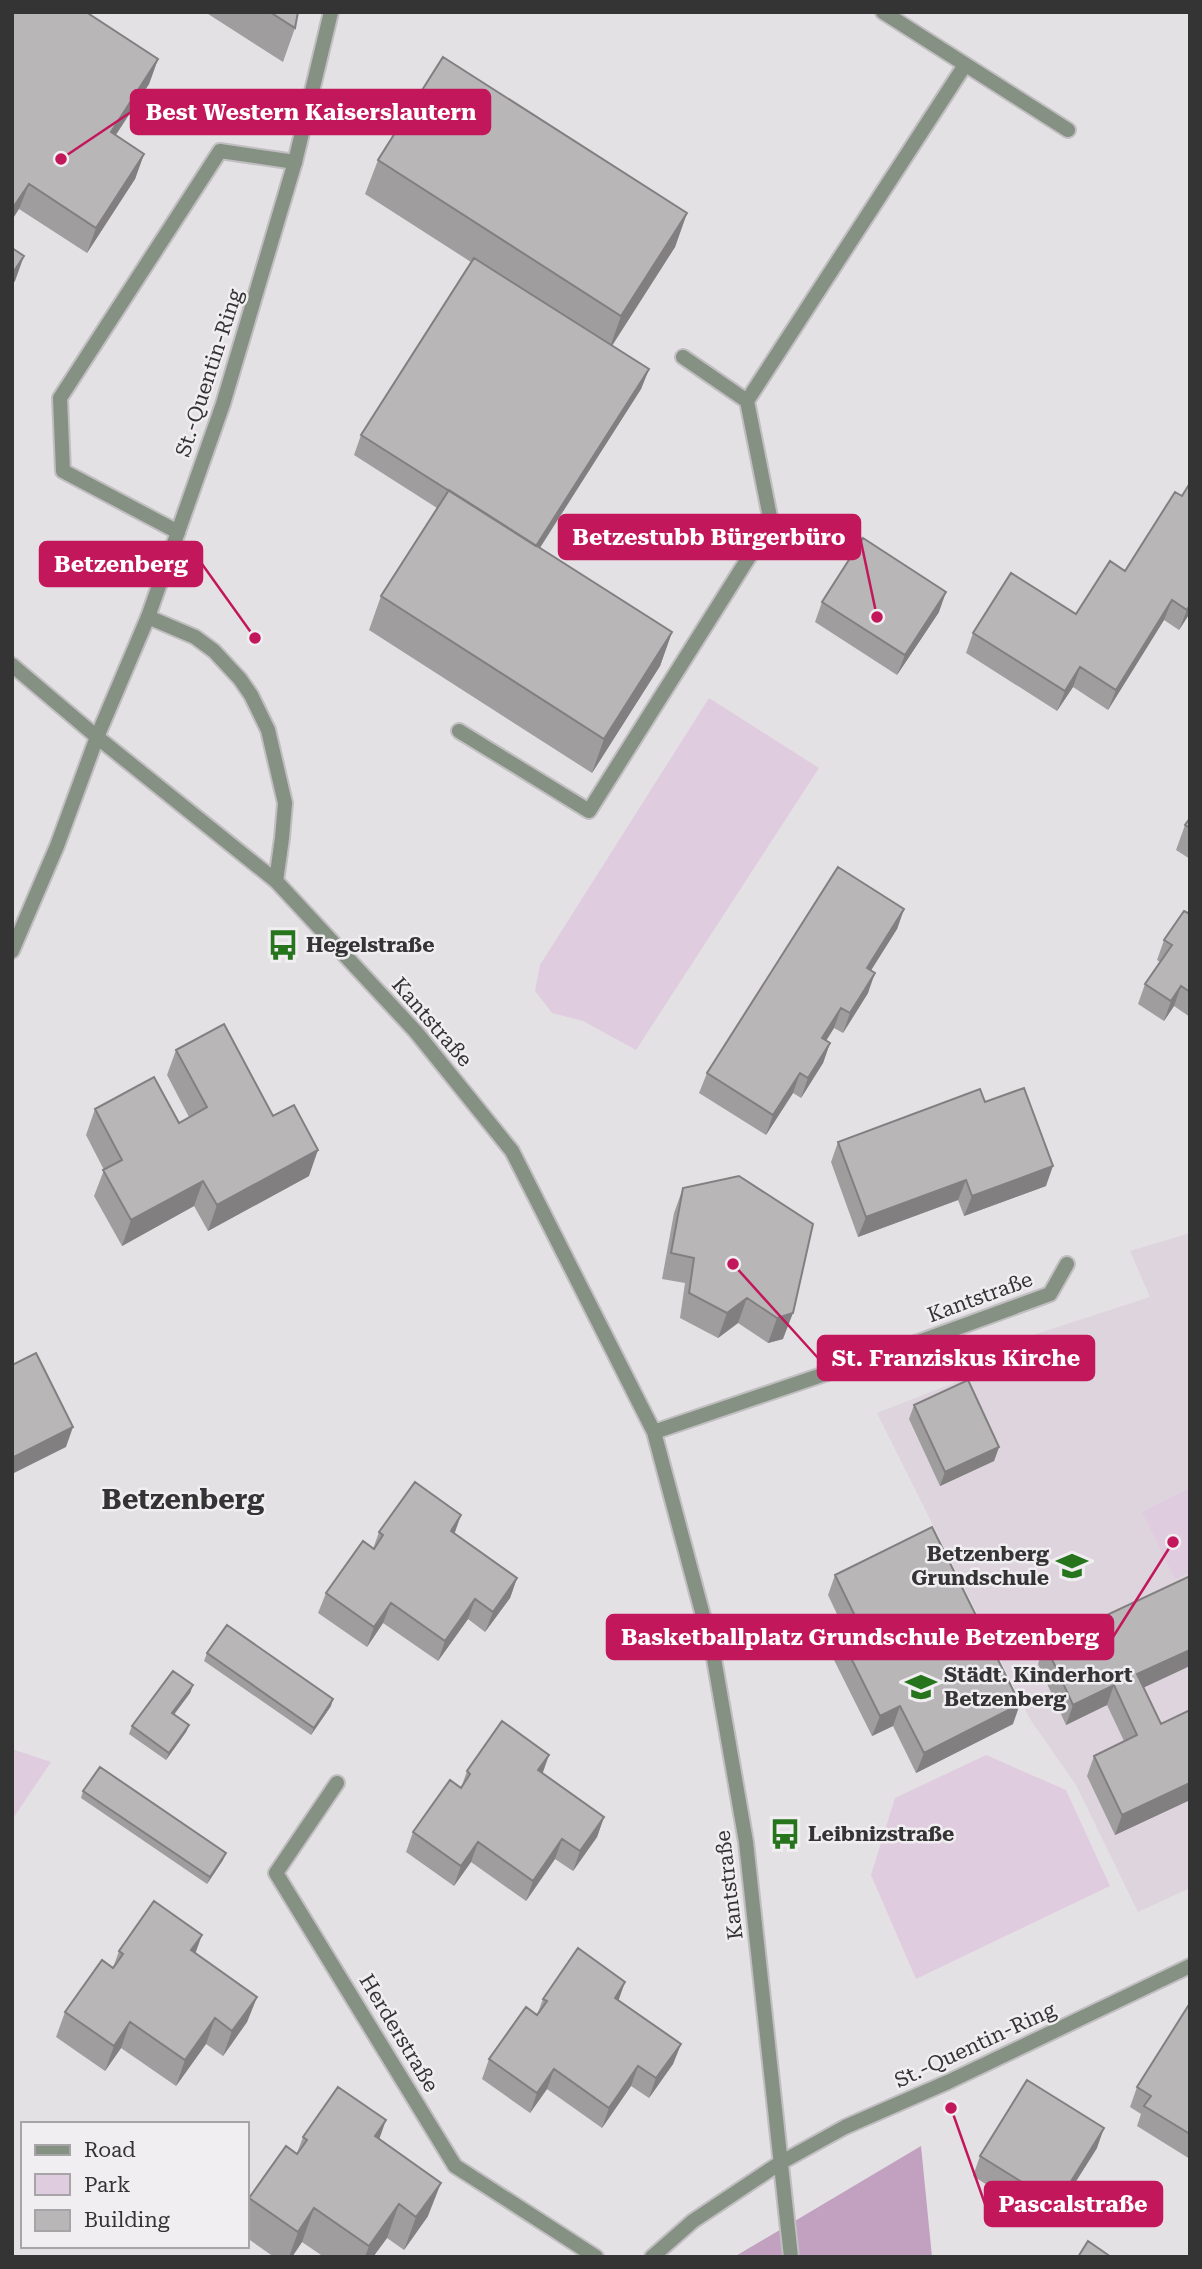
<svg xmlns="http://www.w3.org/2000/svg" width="1202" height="2269" font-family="'Roboto Serif',serif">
	<rect width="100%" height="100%" fill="#e4e1e4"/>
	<path fill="#ddd4dd" d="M1190,1233v655l-52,24 -62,-127 -46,-66 -153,-306 135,-53 15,-23 123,-40 -20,-46z"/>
	<path fill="#e0ccdf" d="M709,698l110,70 -183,282 -53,-29 -31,-8 -17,-22 5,-26z
		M1190,1488v84l-15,7 -33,-67z
		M12,1749l39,13 -39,58z
		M986,1755l80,35 44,96 -194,93 -45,-104 24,-77z"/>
	<path fill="#c1a1bf" d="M921,2146l11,111h-198z"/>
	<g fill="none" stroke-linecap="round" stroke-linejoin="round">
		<defs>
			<path id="lane" d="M747,401l218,-336
				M178,532l-115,-61 -3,-73 160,-247 75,11
				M148,617l47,20 19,14 26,28 11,16 17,35 17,73 -3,35 -6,43
				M459,731l130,80 182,-289 -24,-121 -64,-44"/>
			<path id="street" d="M883,12l185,118
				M12,665l85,72 179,144 140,151 96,119 142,281 59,221 33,189 45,415
				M12,951l45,-105 40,-109 51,-120 75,-213 72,-242 36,-150
				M654,1432l259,-88 137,-50 17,-30
				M337,1783l-61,90 179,293 141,91
				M652,2257l41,-36 87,-58 65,-36 103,-45 242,-116"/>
		</defs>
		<use href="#lane" stroke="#c1bec1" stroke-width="18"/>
		<use href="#street" stroke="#c1bec1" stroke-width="18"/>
		<use href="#lane" stroke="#859183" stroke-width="14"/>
		<use href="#street" stroke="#859183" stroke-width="14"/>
	</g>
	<path fill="#9f9d9e" d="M12,12l146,47 -9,25 -33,51 28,19 -9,25 -48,74 -68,-44z
		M205,12h93l-3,16 -12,34z
		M378,160l309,53 -12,34 -63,99 37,23 -8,20 -101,159 132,84 -12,34 -68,107 -223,-143 12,-34 56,-88 -83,-53 7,-20 110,-173 -106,-68z
		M1190,483v130l-11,17 -15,-10 -56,90 -35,-23 -16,24 -91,-58 7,-20 103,-19 49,-43 57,-75z
		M822,602l117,10 -42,63 -82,-53z
		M1190,818v41l-14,-9 9,-25z
		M904,909l-7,20 -26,41 -3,23 -25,40 -9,-5 -8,13 4,2 -7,20 -22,35 -8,-5 -27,42 -67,-42 8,-20z
		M1190,914v103l-16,-11 -10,15 -26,-17 7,-20 15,-22 -3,-2 7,-20z
		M176,1050l97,66 36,60 -101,55 -14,-25 -72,40 -28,-50 10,-26 -18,-35 9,-26 84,14 10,-6 -22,-42z
		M985,1102l61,84 -82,30 -6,-16 -100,37 -27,-75 7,-20z
		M739,1176l44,163 -15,4 -30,-20 -20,15 -38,-20 5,-35 -23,-4 12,-66 9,-25z
		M914,1405l85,42 -5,14 -54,25 -31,-67z
		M379,1532l76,2 62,44 -7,20 -25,34 -17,-13 -30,42 -55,-38 -16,24 -49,-34 8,-20 47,-44z
		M835,1575l178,149 -97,49 -23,-47 -21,10 -43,-86 8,-20 6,-3 -15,-32z
		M1045,1644l99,44 17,36 29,-14v90l-75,35 -28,-59 7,-20 30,-15 -17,-36 -41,20 -28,-61z
		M207,1653l124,53 -20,29 -107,-74z
		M193,1685l-3,8 -16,21 15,11 -3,7 -20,28 -37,-26 3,-8z
		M467,1771l76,2 61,44 -7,20 -24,34 -18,-12 -29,42 -55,-39 -17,24 -48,-34 7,-20 48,-44z
		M83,1791l140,69 -16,24 -126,-86z
		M119,1951l76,2 62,44 -10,25 -24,34 -17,-12 -30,42 -55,-38 -16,23 -49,-34 9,-25 48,-44z
		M543,1999l75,1 63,44 -8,20 -24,34 -18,-12 -29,42 -55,-39 -17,24 -48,-34 7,-20 48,-44z
		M1190,2003v156l-53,-33 4,-12 -11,-7 7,-20z
		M303,2137l76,2 49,77 -24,34 -17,-12 -14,19h-49l-22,-15 -10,15h-18l-27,-19v-33l2,-7 48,-45z
		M1097,2148l-48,76 -76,-48 7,-20z"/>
	<path fill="#827f81" d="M158,59l-9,25 -48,73 10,-25z
		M144,154l-9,25 -48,74 9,-25z
		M29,184l-10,25 -7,11v-11z
		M687,213l-12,34 -66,103 12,-34z
		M24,256l-9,25 -3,4v-11z
		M649,369l-8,20 -113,177 8,-20z
		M946,592l-7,20 -42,63 8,-20z
		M1172,600l-8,20 -56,90 8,-20z
		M1190,605v8l-11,17 8,-20z
		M672,632l-12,34 -68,107 12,-34z
		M1080,667l-7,20 -16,24 8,-20z
		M904,909l-7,20 -37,59 7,-20z
		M875,973l-7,20 -25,40 7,-20z
		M1181,986l-7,20 -10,15 7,-20z
		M841,1008l-7,20 -19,30 7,-20z
		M830,1043l-7,20 -22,35 7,-20z
		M800,1073l-7,20 -27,42 7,-20z
		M318,1150l-9,26 -101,55 9,-26z
		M1053,1166l-7,20 -82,30 8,-20z
		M966,1180l-8,20 -100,37 8,-20z
		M203,1181l-9,25 -72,40 9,-26z
		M747,1298l-9,25 -20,15 9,-25z
		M793,1313l-10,26 -15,4 9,-25z
		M73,1427l-7,20 -54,27v-16z
		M999,1447l-5,14 -54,25 5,-14z
		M461,1515l-7,20 -3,-4z
		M517,1578l-7,20 -25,34 8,-20z
		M475,1599l-7,20 -30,42 7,-20z
		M391,1603l-8,20 -16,24 7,-20z
		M1190,1650v16l-60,28 7,-20z
		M193,1685l-3,8 -20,27 2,-7z
		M1114,1685l-7,20 -41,20 7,-20z
		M333,1699l-2,7 -20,29 3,-7z
		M1020,1704l-7,20 -97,49 8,-20z
		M900,1706l-7,20 -21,10 8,-20z
		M189,1725l-3,7 -20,28 3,-7z
		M549,1755l-7,20 -4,-5z
		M1190,1783v17l-75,35 7,-20z
		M604,1817l-7,20 -24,34 7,-20z
		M562,1839l-7,20 -29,42 7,-20z
		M478,1842l-7,20 -17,24 7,-20z
		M226,1853l-3,7 -16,24 3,-7z
		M202,1935l-9,25 -2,-10z
		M625,1982l-7,20 -3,-4z
		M257,1997l-10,25 -24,34 9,-25z
		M215,2018l-9,26 -30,42 9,-26z
		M130,2022l-9,26 -16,23 9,-25z
		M681,2044l-8,20 -24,34 7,-20z
		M638,2066l-7,20 -29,42 7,-20z
		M554,2069l-7,20 -17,24 7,-20z
		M386,2120l-12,34 1,-18z
		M1104,2128l-7,20 -48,76 8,-20z
		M441,2183l-13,33 -24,34 12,-33z
		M399,2204l-12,34 -14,19h-8l4,-11z
		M314,2208l-12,34 -10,15h-3l9,-25z"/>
	<path fill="#b9b6b8" stroke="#827f81" stroke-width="2" d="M12,12h74l72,47 -47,73 33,22 -48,74 -67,-44 -17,25z
		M270,12h28l-3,16z
		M443,57l244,156 -66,103 -243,-156z
		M12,248l12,8 -12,18z
		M474,258l175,111 -113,177 -175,-111z
		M1190,483v122l-3,5 -15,-10 -56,90 -36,-23 -15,24 -92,-58 38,-60 65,41 34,-53 15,10 50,-79 7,4z
		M449,490l223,142 -68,107 -223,-143z
		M863,538l83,54 -41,63 -83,-53z
		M1190,818v10l-5,-3z
		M838,867l66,42 -37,59 8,5 -25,40 -9,-5 -19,30 8,5 -22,35 -8,-5 -27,42 -66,-42z
		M1184,911l6,3v78l-9,-6 -10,15 -26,-17 27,-39 -8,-5z
		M224,1024l49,92 21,-11 24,45 -101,55 -14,-24 -72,39 -28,-50 19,-10 -27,-51 59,-32 25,46 28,-16 -31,-57z
		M1024,1088l29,78 -81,30 -6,-16 -100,37 -28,-75 142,-53 5,13z
		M739,1176l74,48 -20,89 -16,5 -30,-20 -20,15 -38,-20 5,-35 -23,-5 12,-65z
		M36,1353l37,74 -61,31v-93z
		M968,1380l31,67 -54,25 -31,-67z
		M415,1482l46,33 -10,16 66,47 -24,34 -18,-13 -30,42 -54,-38 -17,24 -48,-34 37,-52 11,8 9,-14 -4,-3z
		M932,1527l88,177 -96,49 -24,-47 -20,10 -43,-86 20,-10 -22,-45z
		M1190,1576v74l-53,24 24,50 29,-14v73l-68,32 -28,-59 43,-21 -23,-50 -41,20 -28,-61z
		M227,1625l106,74 -19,29 -107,-75z
		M173,1671l20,14 -21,28 17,12 -20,28 -37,-27z
		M502,1721l47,34 -11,15 66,47 -24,34 -18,-12 -29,42 -55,-39 -17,24 -48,-34 37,-52 11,8 9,-14 -3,-3z
		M100,1767l126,86 -16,24 -127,-86z
		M154,1901l48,34 -11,15 66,47 -25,34 -17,-13 -30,42 -55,-38 -16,24 -49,-34 37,-52 11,8 10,-14 -4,-3z
		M578,1948l47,34 -10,16 66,46 -25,34 -18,-12 -29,42 -55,-39 -17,24 -48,-34 37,-52 11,8 10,-14 -4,-2z
		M1190,2003v131l-46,-28 7,-10 -14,-9z
		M1027,2080l77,48 -47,76 -77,-48z
		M338,2087l48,33 -11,16 66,47 -25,34 -17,-13 -30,42 -55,-38 -16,24 -49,-34 37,-52 11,8 10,-14 -4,-3z
		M1088,2241l23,16h-33z"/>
	<defs>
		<symbol id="bus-bare" viewBox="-9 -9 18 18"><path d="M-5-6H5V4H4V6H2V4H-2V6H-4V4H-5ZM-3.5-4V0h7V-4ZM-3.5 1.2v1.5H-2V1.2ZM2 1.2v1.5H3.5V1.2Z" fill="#26741c" stroke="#f1eef1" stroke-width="2.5" paint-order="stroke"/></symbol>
		<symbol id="school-bare" viewBox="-9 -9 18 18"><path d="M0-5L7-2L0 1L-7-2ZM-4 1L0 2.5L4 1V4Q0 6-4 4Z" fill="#26741c" stroke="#f1eef1" stroke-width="2.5" paint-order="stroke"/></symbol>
	</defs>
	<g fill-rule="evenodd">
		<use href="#bus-bare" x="261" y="923" width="44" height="44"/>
		<use href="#school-bare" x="1050" y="1544" width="44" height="44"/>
		<use href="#school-bare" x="899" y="1665" width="44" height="44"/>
		<use href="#bus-bare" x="763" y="1812" width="44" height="44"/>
	</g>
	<g text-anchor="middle" stroke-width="5" stroke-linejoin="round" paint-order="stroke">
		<g font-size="21" fill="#353435" stroke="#f1eef1">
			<text transform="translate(209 373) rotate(-72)" y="7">St.-Quentin-Ring</text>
			<text transform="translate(432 1022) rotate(49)" y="7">Kantstraße</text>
			<text transform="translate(980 1297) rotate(-20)" y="7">Kantstraße</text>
			<text transform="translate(729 1885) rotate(-97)" y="7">Kantstraße</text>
			<text transform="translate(399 2033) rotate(59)" y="7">Herderstraße</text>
			<text transform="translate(975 2045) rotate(-25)" y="7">St.-Quentin-Ring</text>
		</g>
		<g font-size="21" font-weight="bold" fill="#353435" stroke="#f1eef1" text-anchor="start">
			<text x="306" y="952">Hegelstraße</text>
			<text x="1049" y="1561" text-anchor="end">Betzenberg<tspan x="1049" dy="24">Grundschule</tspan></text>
			<text x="944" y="1682">Städt. Kinderhort<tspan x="944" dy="24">Betzenberg</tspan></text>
			<text x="808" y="1841">Leibnizstraße</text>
		</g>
		<g font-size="28" font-weight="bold" fill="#353435" stroke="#f1eef1">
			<text x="183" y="1509">Betzenberg</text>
		</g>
	</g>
	<path fill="none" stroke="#c2185b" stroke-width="2.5" d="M61 159L131 112M877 617L860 537M255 638L202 564M733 1264L818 1358M1173 1542L1113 1637M951 2108L985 2204"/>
	<g fill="#c2185b" stroke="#f1eef1" stroke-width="2.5">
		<circle cx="61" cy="159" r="7"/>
		<circle cx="877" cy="617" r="7"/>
		<circle cx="255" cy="638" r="7"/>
		<circle cx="733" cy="1264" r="7"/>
		<circle cx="1173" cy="1542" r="7"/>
		<circle cx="951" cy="2108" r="7"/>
	</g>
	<g fill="#c2185b" stroke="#c2185b" stroke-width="2.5">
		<rect x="131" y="90" width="359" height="44" rx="7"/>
		<rect x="559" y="515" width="301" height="44" rx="7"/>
		<rect x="40" y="542" width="162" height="44" rx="7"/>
		<rect x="818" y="1336" width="276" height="44" rx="7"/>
		<rect x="607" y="1615" width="506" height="44" rx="7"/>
		<rect x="985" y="2182" width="177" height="44" rx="7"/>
	</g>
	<g font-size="23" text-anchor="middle" font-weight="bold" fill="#fff">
		<text x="311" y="120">Best Western Kaiserslautern</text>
		<text x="709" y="545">Betzestubb Bürgerbüro</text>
		<text x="121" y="572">Betzenberg</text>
		<text x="956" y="1366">St. Franziskus Kirche</text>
		<text x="860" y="1645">Basketballplatz Grundschule Betzenberg</text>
		<text x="1073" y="2212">Pascalstraße</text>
	</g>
	<rect width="1202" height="2269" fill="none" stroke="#353435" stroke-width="28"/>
	<rect x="21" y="2122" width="228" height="126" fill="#f1eef1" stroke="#a6a4a6" stroke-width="2"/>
	<rect x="35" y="2145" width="35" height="10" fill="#859183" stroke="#a6a4a6" stroke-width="2"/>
	<text x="84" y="2157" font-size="21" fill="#353435">Road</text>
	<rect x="35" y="2174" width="35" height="21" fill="#e0ccdf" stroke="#a6a4a6" stroke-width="2"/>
	<text x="84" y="2192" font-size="21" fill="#353435">Park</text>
	<rect x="35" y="2210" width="35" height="21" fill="#b9b6b8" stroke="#a6a4a6" stroke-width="2"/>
	<text x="84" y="2227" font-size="21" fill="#353435">Building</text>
</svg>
